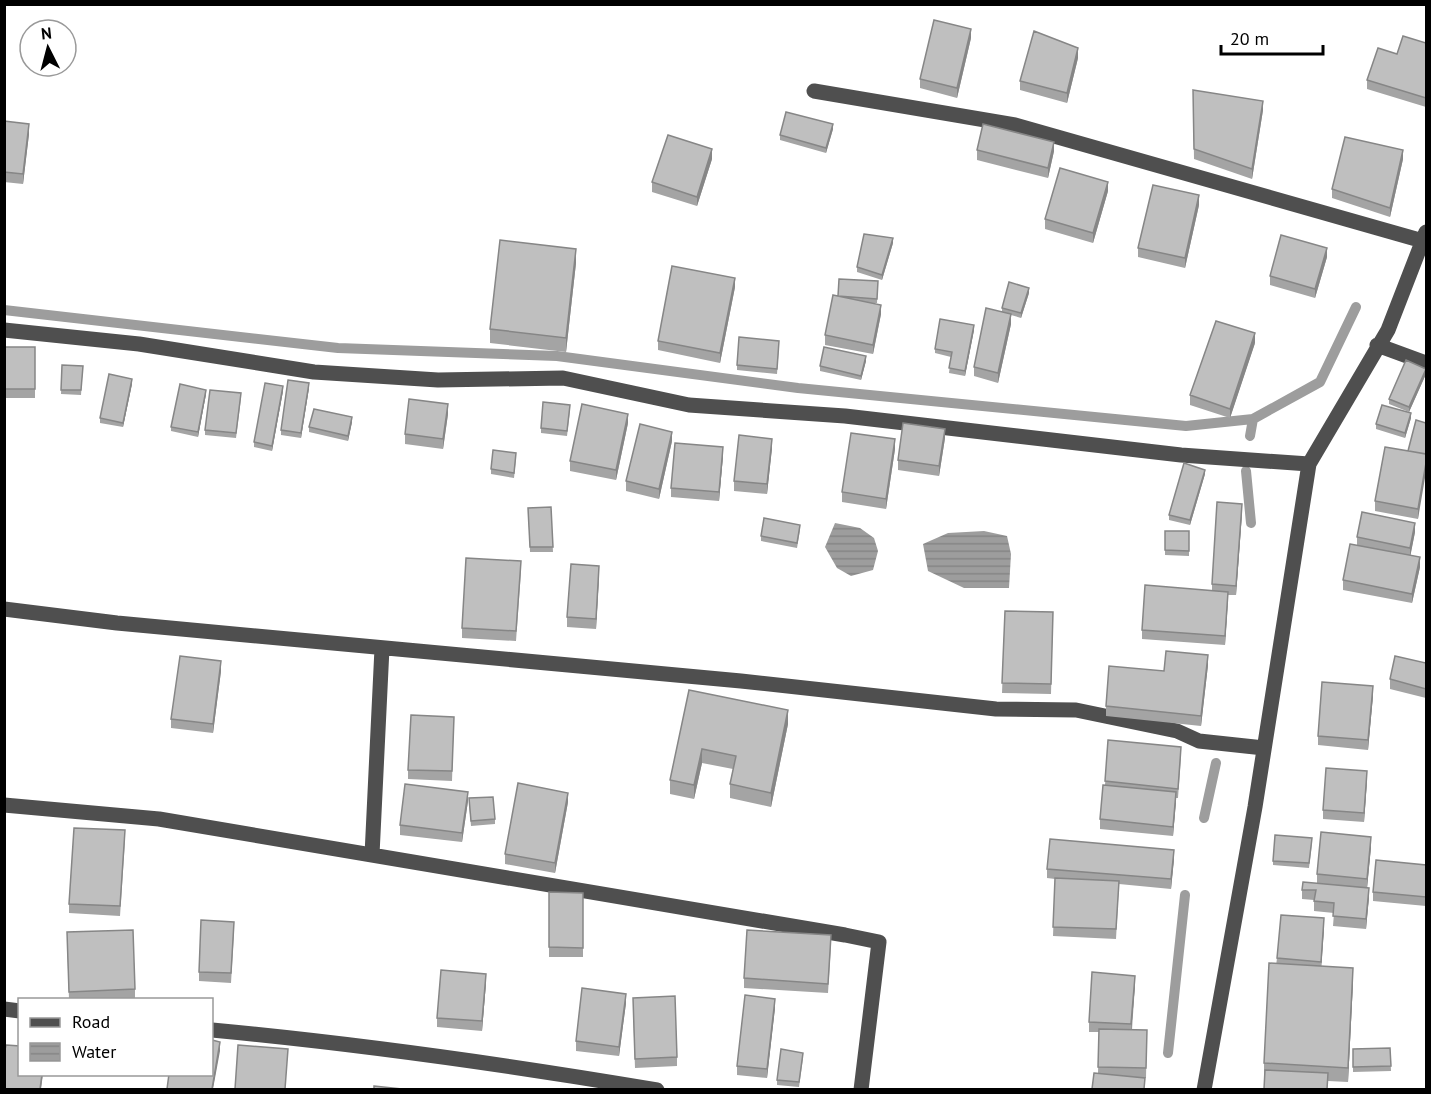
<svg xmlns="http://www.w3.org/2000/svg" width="1431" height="1094" font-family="'PT Sans',sans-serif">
	<defs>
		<pattern id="water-rules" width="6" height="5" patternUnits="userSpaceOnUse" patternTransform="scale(1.5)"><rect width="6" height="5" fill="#9d9d9d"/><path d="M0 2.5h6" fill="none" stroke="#858585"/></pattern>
	</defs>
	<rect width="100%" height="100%" fill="#fff"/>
	<path fill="url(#water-rules)" d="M835,523l25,5 14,10 4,13 -5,19 -22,6 -14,-8 -12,-21z
		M984,531l23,5 4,18 -2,34h-45l-36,-17 -5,-27 25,-11z"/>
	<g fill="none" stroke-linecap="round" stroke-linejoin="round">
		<path stroke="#9d9d9d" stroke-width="10" d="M4,310l334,38 219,8 241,32 388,38 67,-7 67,-37 36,-75
			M1250,436l3,-17
			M1246,471l5,52
			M1204,818l12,-55
			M1168,1053l17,-158"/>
		<path stroke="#4f4f4f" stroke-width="15" d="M814,91l201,34 408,116
			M4,330l135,14 175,28 124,8 125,-2 126,27 156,11 336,39 128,9
			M1377,345l49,18
			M4,609l113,14 624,58 255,28 80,1 101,21 22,10 65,7
			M4,805l155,14 686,116 34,7 -18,148
			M372,855l10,-207
			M4,1009l16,2
			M212,1030c148,14 297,35 445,60
			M1204,1090l51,-283 54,-343 79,-134 38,-98"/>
	</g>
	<path fill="#a4a4a4" d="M971,38l-14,60 -37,-10v-9z
		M1426,43v64l-59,-18v-9l30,-26z
		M1078,58l-11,45 -47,-13v-9z
		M1193,90l70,20 -11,69 -58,-20z
		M4,121l25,13 -6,50 -19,-2z
		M833,129l-7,24 -46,-13v-5z
		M977,150l77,1 -6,27 -71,-18z
		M712,159l-15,47 -45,-14v-10z
		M1403,159l-13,58 -58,-19v-9z
		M1108,191l-15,52 -48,-14v-10z
		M1199,205l-14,63 -47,-11v-9z
		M893,243l-11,37 -25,-8v-5z
		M1327,257l-12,41 -45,-13v-9z
		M576,263l-10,89 -76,-9v-14z
		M878,281l-1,22h-5l9,11 -8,40 -48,-9v-10l13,-39z
		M735,287l-15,76 -62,-13v-9z
		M1029,293l-8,25 -10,-3v9l-13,59 -24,-7v-9l28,-55v-4z
		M974,330l-9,46 -16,-3 2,-16 -16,-4v-4z
		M1255,343l-25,75 -40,-13v-10z
		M779,346l-2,28 -40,-4v-5z
		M4,347h31v51h-31z
		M866,361l-5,19 -41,-9v-5z
		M62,365l21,1 -2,29 -20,-1z
		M1426,374l-17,38 -20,-8v-5z
		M132,384l-9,43 -23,-4v-5z
		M309,388l-8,50 -20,-3v-5z
		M283,391l-11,60 -18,-4v-5z
		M206,394l-8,43 -27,-6v-4z
		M241,398l-5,40 -31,-3v-5z
		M570,410l-3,26 -26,-3v-5z
		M448,414l-5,35 -38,-5v-10z
		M1411,418l-6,20 -29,-9v-5z
		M352,422l-4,19 -39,-9v-5z
		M628,423l-12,57 -46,-9v-10z
		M1426,423l-8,96 -43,-8v-10z
		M945,438l-6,38 -41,-6v-10z
		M672,441l-13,58 -33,-8v-10z
		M772,448l-5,46 -33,-3v-10z
		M895,449l-9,60 -44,-7v-10z
		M723,456l-4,45 -48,-4v-9z
		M516,458l-2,20 -23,-4v-5z
		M1205,474l-15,51 -21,-5v-5z
		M551,507l2,45h-23l-2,-44z
		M1242,513l-6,82h-8l-3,50 -83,-6v-9l70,-40v-6z
		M800,530l-3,18 -36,-7v-5z
		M1165,531h24v25l-24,-1z
		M1415,532l-5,24 10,11 -8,36 -69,-13v-10l14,-34v-9z
		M521,571l-5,70 -54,-3v-10z
		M599,576l-3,53 -29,-2v-10z
		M1005,611l48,1 -2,82 -49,-1z
		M1426,663v35l-36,-9v-10z
		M1208,665l-7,61 -95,-10v-10l58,-35z
		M221,671l-8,62 -42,-5v-9z
		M689,690l99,34 -17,83 -41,-9v-14l3,-15 -31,-6 -8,36 -24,-5v-14z
		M1373,696l-5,54 -50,-5v-9z
		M454,717l-2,64 -44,-2v-9z
		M1108,740l73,16 -3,42h-2l-3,38 -73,-7v-10l5,-34z
		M1367,780l-3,42 -41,-3v-9z
		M468,801l-6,41 -62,-7v-10z
		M568,802l-13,71 -50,-9v-10z
		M469,803l26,16v5l-24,2z
		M125,840l-5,76 -51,-3v-9z
		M1312,843l-3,25 -36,-3v-4z
		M1371,847l-4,40 2,10 -3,32 -33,-3 1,-13 -20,-2v-11l-12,-1v-9l15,-7v-9z
		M1174,859l-3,30 -52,-5 -3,55 -63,-3 2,-57 -8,-1v-9z
		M1426,865v41l-53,-5v-9z
		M549,892l34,1v64h-34z
		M1324,928l-3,38 32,16 -5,100 -20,-1 -1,8h-63v-26l13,-105z
		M234,932l-3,51 -32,-2v-9z
		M67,942l68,47v10h-66z
		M831,945l-3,48 -84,-5v-10z
		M486,983l-4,48 -45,-4v-9z
		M1135,985l-3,45h15l-1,48h-1l-1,11h-52l6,-16 1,-41h-10v-10z
		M626,1003l-7,53 -43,-5v-10z
		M633,1007l44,50v9l-42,2z
		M775,1008l-8,70 -30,-3v-9z
		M1390,1048l1,23 -38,1v-23z
		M803,1058l-4,29 -22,-2v-5z"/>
	<path fill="#868686" d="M971,29v9l-14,60v-10z
		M1078,48v10l-11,45v-10z
		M1263,101v9l-11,69v-10z
		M29,124v10l-6,50v-10z
		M833,124v5l-7,24v-5z
		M1054,142v9l-6,27v-10z
		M712,149v10l-15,47v-9z
		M1403,150v9l-13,58v-9z
		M1108,182v9l-15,52v-10z
		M1199,195v10l-14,63v-10z
		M893,238v5l-11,37v-5z
		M1327,248v9l-12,41v-9z
		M576,249v14l-10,89v-14z
		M735,278v9l-15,76v-10z
		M1029,288v5l-8,25v-5z
		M881,305v9l-8,40v-9z
		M1011,314v10l-13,59v-10z
		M974,325v5l-9,46v-5z
		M1255,333v10l-25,75v-9z
		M866,356v5l-5,19v-4z
		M1426,369v5l-17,38v-5z
		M132,379v5l-9,43v-4z
		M309,383v5l-8,50v-5z
		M283,386v5l-11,60v-5z
		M206,390v4l-8,43v-5z
		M448,404v10l-5,35v-10z
		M1411,413v5l-6,20v-5z
		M628,414v9l-12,57v-10z
		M352,417v5l-4,19v-5z
		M945,429v9l-6,38v-10z
		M672,432v9l-13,58v-10z
		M772,439v9l-5,46v-10z
		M895,439v10l-9,60v-10z
		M723,447v9l-4,45v-9z
		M1426,463v9l-8,47v-10z
		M1205,470v4l-15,51v-5z
		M1242,504v9l-6,82v-9z
		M1415,523v9l-5,26v-10z
		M1420,557v10l-8,36v-9z
		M599,566v10l-3,53v-10z
		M1228,592v9l-3,44v-9z
		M1208,655v10l-7,61v-10z
		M221,661v10l-8,62v-9z
		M1373,686v10l-5,54v-10z
		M788,710v14l-17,83v-14z
		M702,749v14l-8,36v-14z
		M1367,771v9l-3,42v-9z
		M468,792v9l-6,41v-9z
		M1176,792v10l-3,34v-9z
		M568,793v9l-13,71v-10z
		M1371,837v10l-4,42v-10z
		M1174,850v9l-3,30v-10z
		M1369,888v9l-3,32v-10z
		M1324,918v10l-3,43v-9z
		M1353,968v14l-5,100v-14z
		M486,974v9l-4,48v-10z
		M1135,976v9l-4,48v-9z
		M626,994v9l-7,53v-9z
		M775,999v9l-8,70v-9z
		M220,1042v9l-7,38h-1z
		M42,1074h1l-2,15h-1z"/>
	<path fill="#bfbfbf" stroke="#868686" stroke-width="1.5" d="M934,20l37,9 -14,59 -37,-9z
		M1034,31l44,17 -11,45 -47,-12z
		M1403,36l23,7v55l-59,-18 11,-32 19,6z
		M1193,90l70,11 -11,68 -58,-20z
		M786,112l47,12 -7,24 -46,-13z
		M4,121l25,3 -6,50 -19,-2z
		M983,124l71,18 -6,26 -71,-18z
		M668,135l44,14 -15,48 -45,-15z
		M1345,137l58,13 -13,58 -58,-19z
		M1060,168l48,14 -15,51 -48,-14z
		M1153,185l46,10 -14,63 -47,-10z
		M864,234l29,4 -11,37 -25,-8z
		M1281,235l46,13 -12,41 -45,-13z
		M500,240l76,9 -10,89 -76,-9z
		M672,266l63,12 -15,75 -62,-12z
		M839,279l39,2 -1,18 -39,-3z
		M1009,282l20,6 -8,25 -19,-5z
		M833,295l48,10 -8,40 -48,-10z
		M986,308l25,6 -13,59 -24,-6z
		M940,319l34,6 -9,46 -16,-3 3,-16 -17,-3z
		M1216,321l39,12 -25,76 -40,-14z
		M739,337l40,4 -2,28 -40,-4z
		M4,347h31v42h-31z
		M824,347l42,9 -5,20 -41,-10z
		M1406,360l20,9 -17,38 -20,-8z
		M62,365l21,1 -2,24h-20z
		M109,374l23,5 -9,44 -23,-5z
		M288,380l21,3 -8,50 -20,-3z
		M265,383l18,3 -11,60 -18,-4z
		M180,384l26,6 -8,42 -27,-5z
		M210,390l31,3 -5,40 -31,-3z
		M409,399l39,5 -5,35 -38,-5z
		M543,402l27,3 -3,26 -26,-3z
		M582,404l46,10 -12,56 -46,-9z
		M1382,405l29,8 -6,20 -29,-9z
		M314,409l38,8 -4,19 -39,-9z
		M1416,420l10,3v31l-18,-3z
		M903,423l42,6 -6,37 -41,-6z
		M640,424l32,8 -13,57 -33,-8z
		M851,433l44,6 -9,60 -44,-7z
		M739,435l33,4 -5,45 -33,-3z
		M675,443l48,4 -4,45 -48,-4z
		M1385,447l41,7v9l-8,46 -43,-8z
		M493,450l23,3 -2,20 -23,-4z
		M1184,463l21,7 -15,50 -21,-5z
		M1217,502l25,2 -6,82 -24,-2z
		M551,507l2,40h-23l-2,-39z
		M1362,512l53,11 -5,25 -53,-11z
		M764,518l36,7 -3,18 -36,-7z
		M1165,531h24v20l-24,-1z
		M1350,544l70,13 -8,37 -69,-14z
		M466,558l55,3 -5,70 -54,-3z
		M571,564l28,2 -3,53 -29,-2z
		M1145,585l83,7 -3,44 -83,-6z
		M1005,611l48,1 -2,72 -49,-1z
		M1166,651l42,4 -7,61 -95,-10 3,-40 55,5z
		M180,656l41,5 -8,63 -42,-5z
		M1395,656l31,7v26l-36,-10z
		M1322,682l51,4 -5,54 -50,-4z
		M689,690l99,20 -17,83 -41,-9 6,-28 -34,-7 -8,36 -24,-5z
		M411,715l43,2 -2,54 -44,-1z
		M1108,740l73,7 -3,42 -73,-8z
		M1326,768l41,3 -3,42 -41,-3z
		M518,783l50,10 -13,70 -50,-9z
		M405,784l63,8 -6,41 -62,-8z
		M1103,785l73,7 -3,35 -73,-8z
		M493,797l2,22 -24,2 -2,-23z
		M74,828l51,2 -5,76 -51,-2z
		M1321,832l50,5 -4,42 -50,-5z
		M1275,835l37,3 -3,25 -36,-2z
		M1050,839l124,11 -3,29 -124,-10z
		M1376,860l50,5v32l-53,-5z
		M1055,878l64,3 -3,48 -63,-2z
		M1303,882l66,6 -3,31 -33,-3 1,-13 -20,-2 2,-11h-14z
		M549,892l34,1v55l-34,-1z
		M1281,915l43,3 -3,44 -44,-4z
		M201,920l33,2 -3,51 -32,-1z
		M133,930l2,59 -66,3 -2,-60z
		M747,930l84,5 -3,49 -84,-6z
		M1269,963l84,5 -5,100 -84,-5z
		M441,970l45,4 -4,47 -45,-3z
		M1092,972l43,4 -4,48 -42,-2z
		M582,988l44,6 -7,53 -43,-6z
		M745,995l30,4 -8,70 -30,-3z
		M675,996l2,61 -42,2 -2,-61z
		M1099,1029l48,1 -1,38 -48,-1z
		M212,1040l8,2 -8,47h-45l2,-15h43z
		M6,1045l14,1v28h22l-2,15h-36v-35z
		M238,1045l50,4 -3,40h-50z
		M1390,1048l1,18 -38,1v-18z
		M781,1049l22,4 -4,29 -22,-2z
		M1265,1070l63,3 -1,16h-63z
		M1094,1073l51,5 -1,11h-52z
		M374,1086l28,3h-28z"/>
	<rect width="1431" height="1094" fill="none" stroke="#000000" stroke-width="12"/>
	<rect x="18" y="998" width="195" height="78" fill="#ffffff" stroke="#999999" stroke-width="1.5"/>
	<rect x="30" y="1018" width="30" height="9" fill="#4f4f4f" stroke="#999999" stroke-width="1.5"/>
	<text x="72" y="1028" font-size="18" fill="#000000">Road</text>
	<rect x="30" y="1043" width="30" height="18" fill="url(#water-rules)" stroke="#999999" stroke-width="1.5"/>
	<text x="72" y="1058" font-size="18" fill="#000000">Water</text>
	<g transform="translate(48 48) rotate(354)"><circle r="28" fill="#ffffff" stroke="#999999" stroke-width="1.5"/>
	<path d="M0-4.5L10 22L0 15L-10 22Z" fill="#000000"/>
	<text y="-9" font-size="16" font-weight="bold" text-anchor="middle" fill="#000000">N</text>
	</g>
	<path d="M1221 45v9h102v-9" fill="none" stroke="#000000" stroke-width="3"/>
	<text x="1230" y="45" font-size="18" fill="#000000" stroke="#ffffff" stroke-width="4.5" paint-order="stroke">20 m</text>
</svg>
